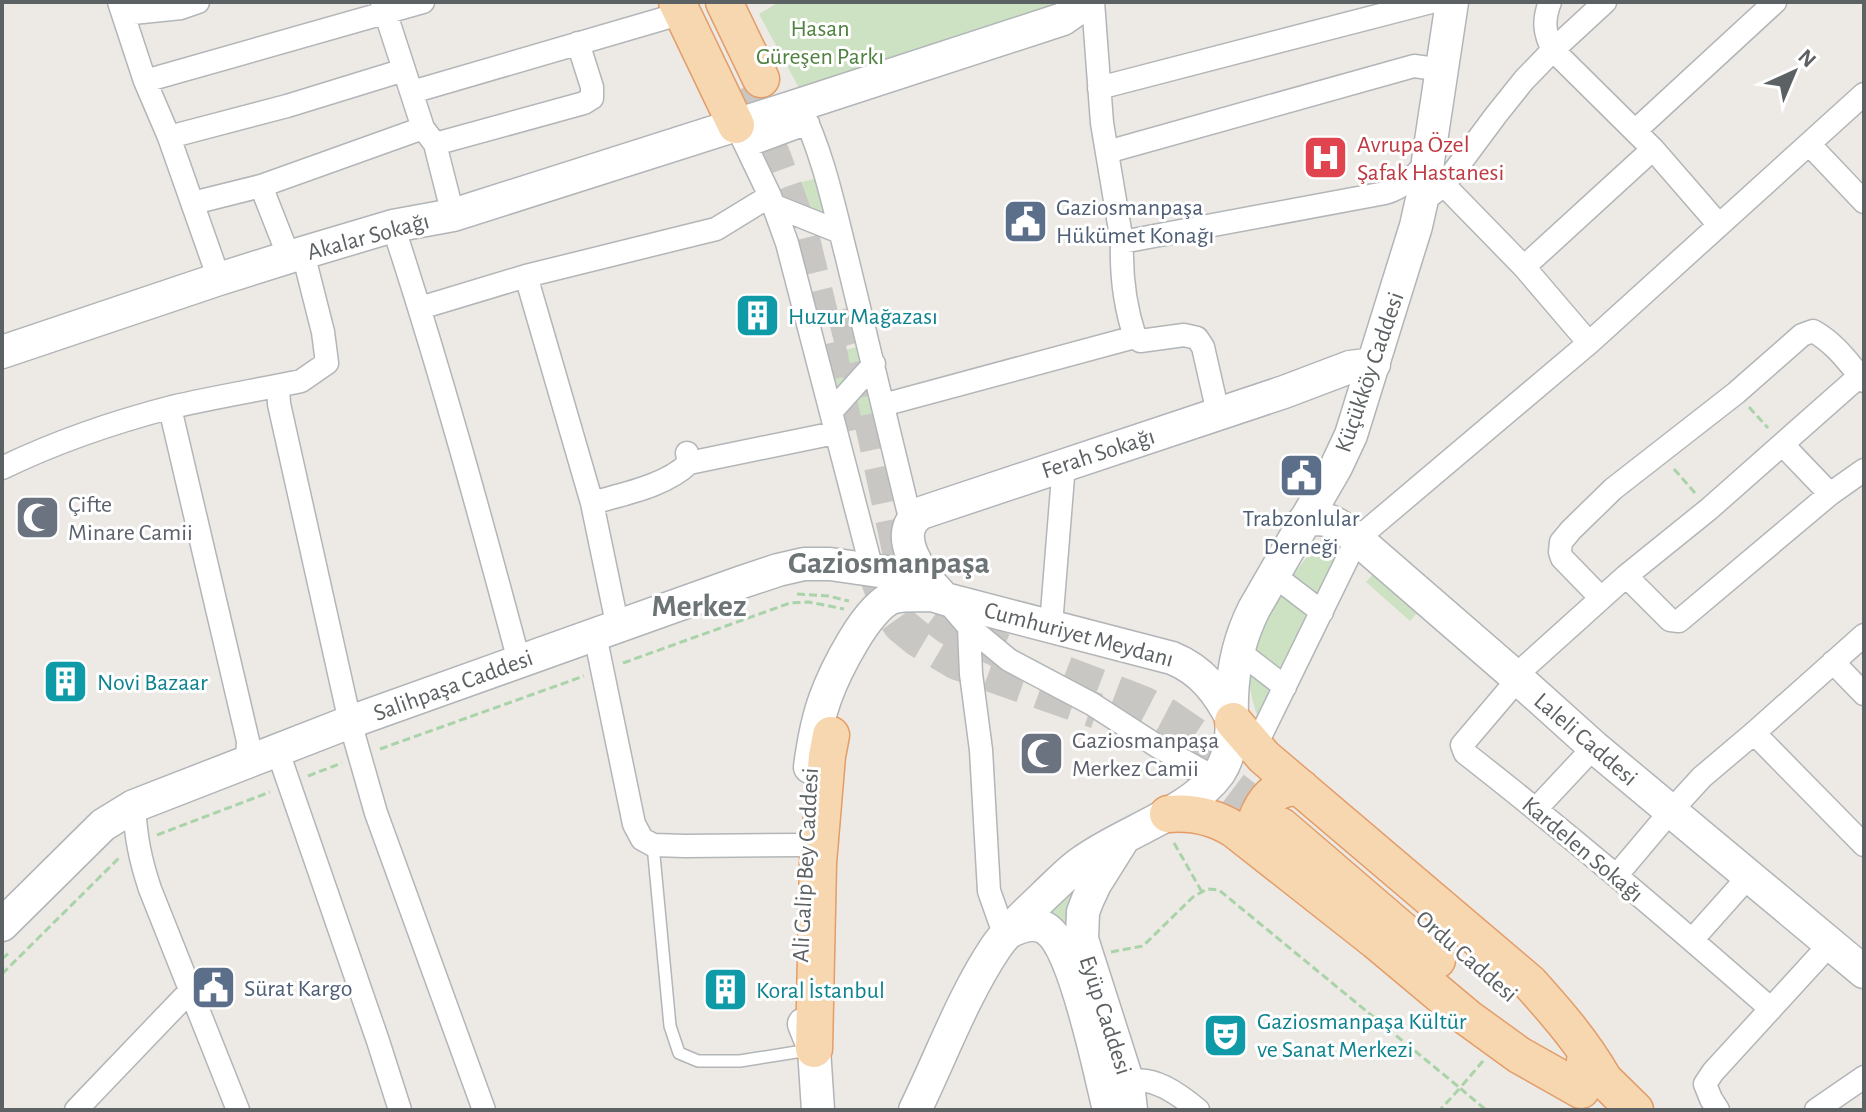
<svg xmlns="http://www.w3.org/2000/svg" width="1866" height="1112" font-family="'Alegreya Sans',sans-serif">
	<rect width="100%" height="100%" fill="#ede9e4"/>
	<path fill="#cce2c3" d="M779,2h286l-266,86 -40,-74z
		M817,178l9,40 -38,-16 -4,-15z
		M860,346l3,17 -26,31 -10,-39z
		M869,379l9,38 -32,8 -3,-16z
		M1324,538l10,4 14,11 -27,51 -30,-27 29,-36z
		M1374,573l44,39 -8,9 -44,-39z
		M1277,588l37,26 -31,62 -33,-25z
		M1248,667l32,23 -19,35c-8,-19 -12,-37 -13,-58z
		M1080,881l-5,57 -29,-25z"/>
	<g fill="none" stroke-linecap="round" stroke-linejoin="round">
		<path stroke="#c9c7c4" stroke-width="36" stroke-dasharray="36 18" stroke-linecap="butt" d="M743,88l30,69 27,74 28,116 19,91
			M844,309l24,92 34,159 10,31 13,18 24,18 53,24
			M875,570l14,38 12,17 17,14 39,23 140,49
			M1065,674l78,30 23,12 69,47
			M1188,759l42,28 51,39"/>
		<defs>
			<path id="lane" d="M653,845l17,181 9,27 19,8h42l69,-11"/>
			<path id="street" d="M119,2l26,79 24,56 50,142
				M382,2l41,126 12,16 18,71
				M1093,2l9,121 20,119c-1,31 3,65 13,95
				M1550,2c-7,18 -6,31 3,48l100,99 66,76
				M123,14l58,-6 17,-6
				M145,81l278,-79
				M1099,88l332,-86
				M412,92l257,-75
				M799,105c24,47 35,102 48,153 21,84 41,168 61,252l6,7
				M736,125l34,71 17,47 85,327
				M1635,131l140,-129
				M169,137l118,-31 117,-36
				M435,144l149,-41 8,-5v-11l-14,-44
				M1809,144l55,58
				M746,146l62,-23
				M1107,152l307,-86 15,2 13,4
				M1444,185l80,82 65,76
				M261,186l28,71
				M1423,201l21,-16 52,-70 28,-35 29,-30 52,-48
				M193,203l68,-17 162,-58
				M775,206l65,26
				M393,226c46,140 85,282 123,424v12
				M1122,242l263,-49c18,-5 30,-17 43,-32
				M1524,267l129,-118
				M526,276l66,227 26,125
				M420,308l106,-32 190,-47 54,-33
				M1135,337l5,4 44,-6 13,3 6,9 15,66
				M278,386l1,18 71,318 26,91 108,297
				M883,405l252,-68
				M170,408l78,333 -1,20
				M831,412l43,-48
				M1783,445l47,49
				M689,463l146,-30
				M2,468c54,-26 112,-46 170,-61 43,-10 86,-17 129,-26l26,-18 -4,-31 -20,-79
				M592,503c31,-9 74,-17 97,-40l-2,-10
				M1626,576l44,44 9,1 151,-127 34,-24
				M1280,580l42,32
				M1601,598l-39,-40 -2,-6 1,-10 10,-12 42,-41 123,-96 66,-58 11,-4c22,12 35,31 51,50
				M945,599l24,28 40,33 83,44 65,42 47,26
				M1051,625l13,-161
				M969,627l2,47 10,76 8,141 12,34
				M595,635l39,189 8,15 11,6 32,1 118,-1
				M1237,650l48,37
				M1833,662l31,32
				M1515,676l111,-100 83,-67 155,-137
				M1518,679l-56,66 3,8c105,82 206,168 306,256
				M1754,733l110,112
				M1260,737l97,-198 232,-196 275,-249
				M277,749l101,292 22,69
				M134,806c2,32 6,53 16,83l88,221
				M1536,809l58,-62
				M1616,876l54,-64 32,-35 52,-44 110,-98
				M1692,940l57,-64
				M1128,1083c23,-10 52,12 70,27
				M76,1110l114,-119
				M1718,1110l-7,-11 -6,-15 8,-12 118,-129
				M1816,1110l48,-33"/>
			<path id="secondary" d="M2,352l217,-73 70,-22 104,-31 60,-11 346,-110 264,-86 24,-17
				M1304,521c25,-6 34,3 53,18l158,137 79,71 270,225
				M940,594c-19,-19 -50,-61 -19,-81l363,-121 66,-25 24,-3
				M810,767c3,-23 7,-46 15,-68 9,-25 42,-94 69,-102 12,-3 26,-1 38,-2
				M1122,841l-27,43 -7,15 -5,13 -1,27 46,144 3,27
				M2,925l101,-100 31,-19 216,-84 392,-140 36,-12 26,-6h26l56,8 17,7 29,16 13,4 227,59c30,12 47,35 61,63
				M1009,932c10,-5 24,-11 36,-4 30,17 55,146 64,182
				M804,1024l10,25 4,61
				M915,1110c26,-53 48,-114 81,-163 14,-20 33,-36 50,-53 12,-11 23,-23 36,-32 41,-30 108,-49 137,-89 16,-24 12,-49 13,-76 1,-31 8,-60 22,-88l82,-142 15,-32 65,-209 11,-49 1,-16 24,-159"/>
			<path id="primary" d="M677,2l59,123
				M724,2l37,77
				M1233,721l31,36 266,226c27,30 53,60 73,95
				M1168,814c24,-2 47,3 67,16l141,111 92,77 51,37 62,35
				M1281,826l156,134
				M1250,841c6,-27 18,-58 51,-53
				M814,1049l4,-186 9,-107 4,-21
				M1585,1061l50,49"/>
		</defs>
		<use href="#lane" stroke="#b2b6b8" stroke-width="14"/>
		<use href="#street" stroke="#b2b6b8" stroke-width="25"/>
		<use href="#secondary" stroke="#b1b5b8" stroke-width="35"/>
		<use href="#primary" stroke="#e39d68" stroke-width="39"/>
		<path stroke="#a9d3a8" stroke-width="3" stroke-dasharray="8 4" stroke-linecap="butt" d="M1749,407l19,21
			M1674,469l21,24
			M797,594l31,2 21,5
			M623,663l167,-60 19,-1 35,7
			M380,749l204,-73
			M308,776l34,-13
			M157,835l113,-43
			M1174,843l28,49
			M1111,952l32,-6 50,-49 14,-8 12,1 241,198 -20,22
			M2,959l9,-8
			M2,974l119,-118
			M1483,1061l-23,27 26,22"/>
		<use href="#lane" stroke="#fff" stroke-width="11"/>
		<use href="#street" stroke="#fff" stroke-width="22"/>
		<use href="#secondary" stroke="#fff" stroke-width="32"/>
		<use href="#primary" stroke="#f7d7b0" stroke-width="36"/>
	</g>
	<defs>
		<symbol id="hospital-square" viewBox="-11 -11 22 22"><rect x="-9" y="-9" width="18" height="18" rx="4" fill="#e0444e" stroke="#fff"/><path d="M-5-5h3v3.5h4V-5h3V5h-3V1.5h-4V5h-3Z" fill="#fff"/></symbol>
		<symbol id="civic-square" viewBox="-11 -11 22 22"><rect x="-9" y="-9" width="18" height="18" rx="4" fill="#5c6f8a" stroke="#fff"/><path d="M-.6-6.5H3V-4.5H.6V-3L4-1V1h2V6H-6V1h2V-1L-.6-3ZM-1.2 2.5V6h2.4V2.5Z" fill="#fff"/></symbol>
		<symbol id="building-square" viewBox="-11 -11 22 22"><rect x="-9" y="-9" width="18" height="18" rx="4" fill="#0f9aa8" stroke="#fff"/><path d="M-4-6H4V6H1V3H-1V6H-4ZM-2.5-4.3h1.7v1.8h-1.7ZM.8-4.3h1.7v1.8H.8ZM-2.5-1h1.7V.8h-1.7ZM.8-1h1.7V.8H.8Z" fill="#fff"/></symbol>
		<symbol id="mosque-square" viewBox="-11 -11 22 22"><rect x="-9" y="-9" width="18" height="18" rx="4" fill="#6b7280" stroke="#fff"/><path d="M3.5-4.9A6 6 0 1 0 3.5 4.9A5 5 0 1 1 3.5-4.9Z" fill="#fff"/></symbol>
		<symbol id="theatre-square" viewBox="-11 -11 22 22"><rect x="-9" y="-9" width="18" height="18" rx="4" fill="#0f9aa8" stroke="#fff"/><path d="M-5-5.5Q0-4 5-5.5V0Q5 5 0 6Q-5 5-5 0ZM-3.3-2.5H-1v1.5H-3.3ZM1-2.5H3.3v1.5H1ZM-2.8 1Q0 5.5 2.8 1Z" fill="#fff"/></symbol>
	</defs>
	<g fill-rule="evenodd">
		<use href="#hospital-square" x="1300" y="132" width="51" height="51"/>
		<use href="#civic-square" x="1000" y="196" width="51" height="51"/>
		<use href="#building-square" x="732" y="290" width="51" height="51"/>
		<use href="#civic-square" x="1276" y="450" width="51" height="51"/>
		<use href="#mosque-square" x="12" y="492" width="51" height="51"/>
		<use href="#building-square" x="40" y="656" width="51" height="51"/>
		<use href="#mosque-square" x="1016" y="728" width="51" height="51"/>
		<use href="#civic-square" x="188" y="962" width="51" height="51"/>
		<use href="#building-square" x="700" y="964" width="51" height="51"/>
		<use href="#theatre-square" x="1200" y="1010" width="51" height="51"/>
	</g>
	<g text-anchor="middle" stroke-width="6" stroke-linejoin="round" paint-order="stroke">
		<g font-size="24" fill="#4e813e" stroke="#fff">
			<text x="820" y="36">Hasan<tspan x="820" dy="28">Güreşen Parkı</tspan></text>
		</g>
		<g font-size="24" fill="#be3a42" stroke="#fff" text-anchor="start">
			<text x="1357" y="152">Avrupa Özel<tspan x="1357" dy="28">Şafak Hastanesi</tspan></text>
		</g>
		<g font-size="24" fill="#4e5e75" stroke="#fff" text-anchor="start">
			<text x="1056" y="215">Gaziosmanpaşa<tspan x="1056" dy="28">Hükümet Konağı</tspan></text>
			<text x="1301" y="526" text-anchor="middle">Trabzonlular<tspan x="1301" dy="28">Derneği</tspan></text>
			<text x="244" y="996">Sürat Kargo</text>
		</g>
		<g font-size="24" fill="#5c6163" stroke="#fff">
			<text transform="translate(368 236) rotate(-15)" y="8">Akalar Sokağı</text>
			<text transform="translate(1369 372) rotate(-71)" y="8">Küçükköy Caddesi</text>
			<text transform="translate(1098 453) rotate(-18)" y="8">Ferah Sokağı</text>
			<text transform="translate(1079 634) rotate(15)" y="8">Cumhuriyet Meydanı</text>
			<text transform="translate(453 685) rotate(-20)" y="8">Salihpaşa Caddesi</text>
			<text transform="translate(1586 739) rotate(41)" y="8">Laleli Caddesi</text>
			<text transform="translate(1583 849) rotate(40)" y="8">Kardelen Sokağı</text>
			<text transform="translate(805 865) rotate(-87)" y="8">Ali Galip Bey Caddesi</text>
			<text transform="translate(1467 956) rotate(41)" y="8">Ordu Caddesi</text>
			<text transform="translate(1106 1015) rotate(72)" y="8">Eyüp Caddesi</text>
		</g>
		<g font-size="24" fill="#0d838f" stroke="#fff" text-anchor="start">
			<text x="788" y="324">Huzur Mağazası</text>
			<text x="97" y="690">Novi Bazaar</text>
			<text x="756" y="998">Koral İstanbul</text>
			<text x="1257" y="1029">Gaziosmanpaşa Kültür<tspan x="1257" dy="28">ve Sanat Merkezi</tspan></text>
		</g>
		<g font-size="24" fill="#5b616d" stroke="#fff" text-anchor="start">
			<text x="68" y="512">Çifte<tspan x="68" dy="28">Minare Camii</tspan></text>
			<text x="1072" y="748">Gaziosmanpaşa<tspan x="1072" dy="28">Merkez Camii</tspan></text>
		</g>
		<g font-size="32" font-weight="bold" fill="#6d7475" stroke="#fff">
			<text x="889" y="573">Gaziosmanpaşa</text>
			<text x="699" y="616">Merkez</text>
		</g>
	</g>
	<rect width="1866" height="1112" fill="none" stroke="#5c6163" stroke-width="8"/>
	<g transform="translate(1794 72) rotate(44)" stroke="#ffffff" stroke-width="6" paint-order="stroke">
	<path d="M0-6L14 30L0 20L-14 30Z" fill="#5c6163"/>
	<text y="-12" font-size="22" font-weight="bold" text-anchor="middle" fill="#5c6163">N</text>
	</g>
</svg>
